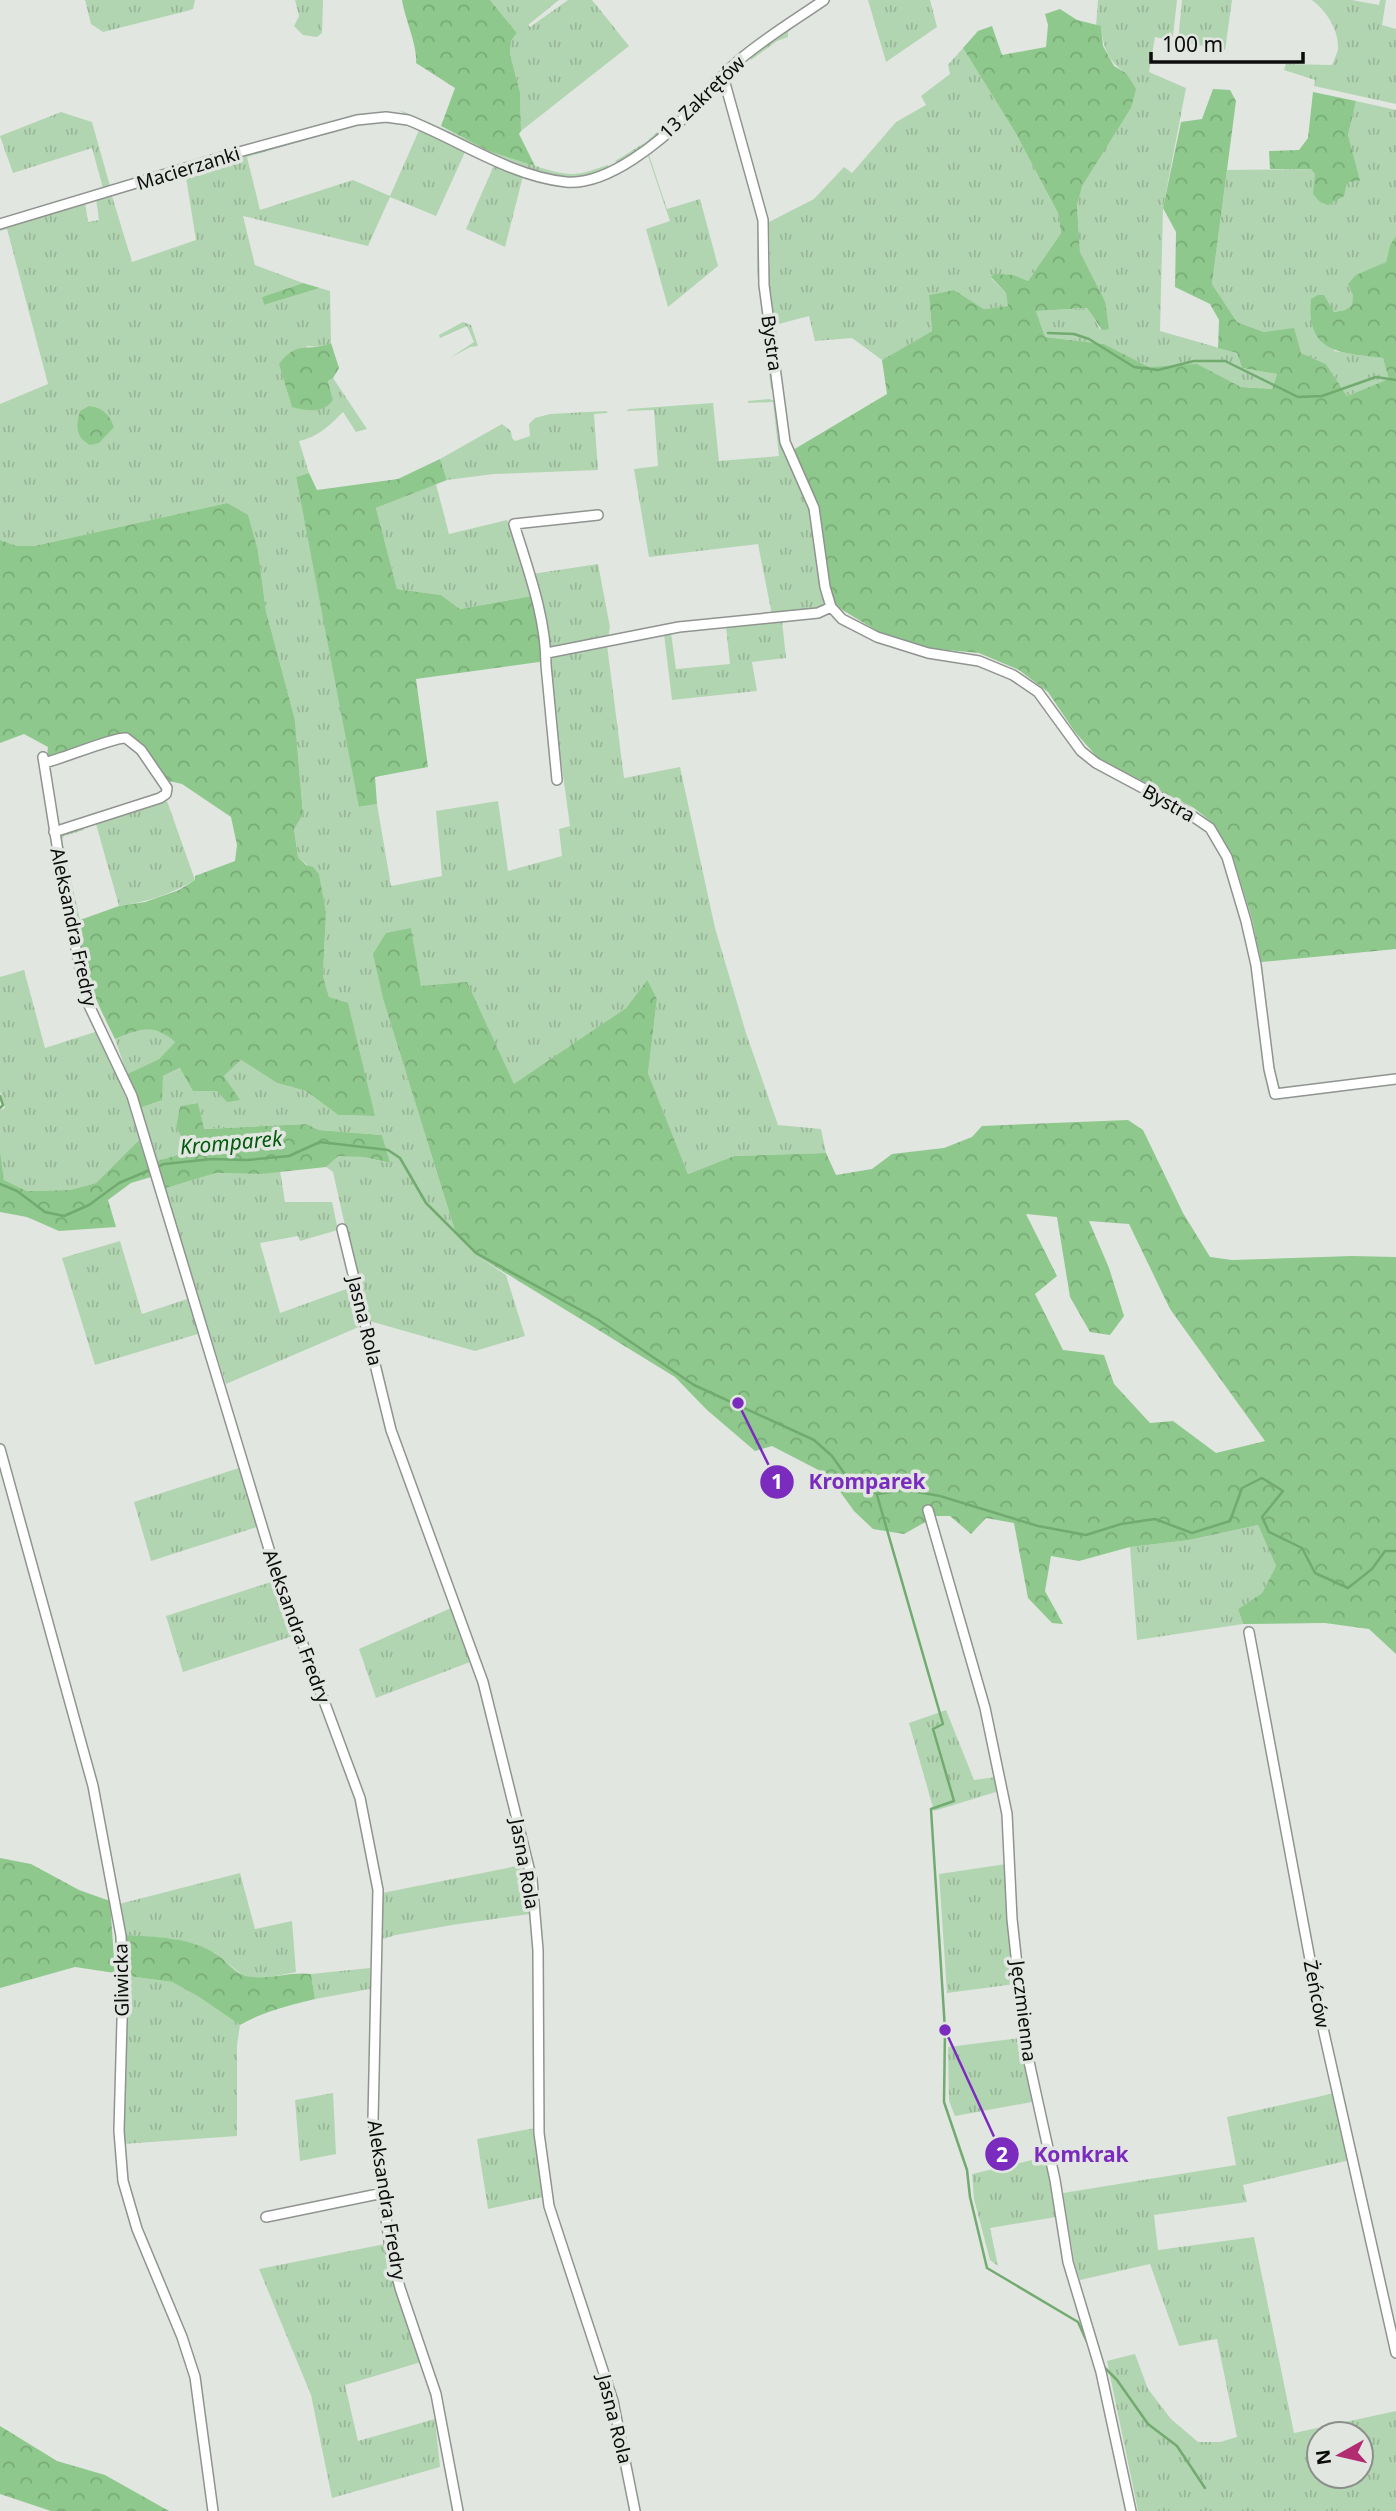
<svg xmlns="http://www.w3.org/2000/svg" width="1396" height="2511" font-family="'Noto Sans',sans-serif">
	<defs>
		<pattern id="grass-tufts" width="24" height="20" patternUnits="userSpaceOnUse" patternTransform="scale(1.75)"><rect width="24" height="20" fill="#b2d5b1"/><path d="M3 7l-1-3M5 7V3M7 7l1-3M15 17l-1-3M17 17v-4M19 17l1-3" fill="none" stroke="#98b697"/></pattern>
		<pattern id="forest-crowns" width="20" height="18" patternUnits="userSpaceOnUse" patternTransform="scale(1.75)"><rect width="20" height="18" fill="#8ec88c"/><path d="M2 6a3 3 0 1 1 6 0M12 15a3 3 0 1 1 6 0" fill="none" stroke="#79ab77"/></pattern>
	</defs>
	<rect width="100%" height="100%" fill="#e1e6e1"/>
	<path fill="url(#grass-tufts)" fill-rule="evenodd" d="M85,0h110l-2,9 -6,2 -84,21 -12,-8z
		M295,0h28l-1,33 -5,4 -14,-2 -9,-9 5,-10z
		M490,0h69l-31,25 2,2 38,-27h24l37,46 -108,85 -1,-39 -10,-38 1,-13 6,-8z
		M868,0h62l7,27 -51,35z
		M1098,0h79l-4,36 -4,4 -14,-3 -6,35 37,16 -23,120 -3,123 77,22 5,15 35,6 -5,15 -31,-2 -44,-22 -48,2 -45,-23 -59,-7 -9,-26 51,-3 14,22 4,-29 -25,-49 -3,-47 4,-19 50,-78 -5,-35c-18,-11 -23,-26 -25,-47h-5z
		M1182,0h50l-7,50 -47,-9z
		M1312,0h40l27,5 1,-5h6l-4,25 14,4v75l-82,-18 1,-6 -31,-10 2,-6 46,1c2,-5 5,-11 6,-16 1,-20 -12,-38 -26,-49z
		M801,20l-13,12v5l-11,4 -26,19 -1,-4z
		M963,48l52,84 43,81 3,20 -33,48 -14,-6 -23,3 15,15 3,13 -25,3 -30,-19 -25,5 3,36 -50,29 -30,-22 -37,3 -6,-25 -34,9 6,44 -3,-6 -7,-70 -3,-2 -2,-21 4,-4 -1,-43 -9,-29h1l8,28 45,-23 30,-32 8,6 44,-51 30,-17 -5,-9 29,-22 -2,-9z
		M719,87l4,1 38,139 13,162h-3l-14,-118 1,-51 -36,-127 -5,-2 -31,33z
		M1356,101l40,9v126l-6,9 -4,17c-16,8 -33,24 -34,43l-7,5 -11,2 -4,-4 -2,-8 6,51 49,7 7,21 -43,17 -21,-32 -25,-11 -37,-21 -27,-10 -25,-38 15,-114 84,-1c9,12 35,13 48,11l-11,-45z
		M399,110c42,16 82,38 125,52 15,5 30,11 47,12 13,0 24,-5 37,-9v3c-8,3 -17,8 -25,10 -50,8 -127,-43 -174,-61z
		M61,112l31,10 18,64 -7,2 -11,-40 -79,25 -13,-37z
		M671,120l1,3 -22,19 -31,21 -4,-2 31,-19z
		M420,128l46,22 -30,66 -46,-19 -22,49 -125,-30 12,49 48,18 -41,14 2,8 56,-17 10,3 1,52 -9,4 -16,-1 27,54 -5,-19 5,-3 34,51 -11,3 -13,-20c-14,14 -25,25 -44,29l10,32 -13,4 64,330 17,-3 14,82 51,-10 -6,-65 62,-10 10,70 54,-15 -3,-27 11,-3 -22,-160 4,-10 55,-11 17,133 56,-11 35,161 31,105 32,92 43,4 5,24 -92,3 -46,18 -40,-101 9,-74 -11,-18 -20,27 -112,77 -47,-102 -46,4 -10,-58 -27,73 72,232 20,21 30,20 19,61 -50,15 -109,-31 -33,-148 -7,-5 11,-12 27,2 25,6 -7,-28 -63,-5 -13,-6 -103,5 -5,-26 -18,3 -4,21 13,26 -36,9 -14,-54 24,-32 18,-8 36,22 22,10 -15,-24 17,-16 36,23 29,8 32,24 37,1 -46,-119 -6,-21 3,-64 -7,-37 -21,-18 -4,-29 9,-15 -8,-93 -29,-109 -8,-60 -31,-48 -193,43h-17l-17,-6v-136l48,-20 -41,-155 -7,2v-4l85,-25 3,20 11,-2 -3,-21 74,-22 1,2 -59,17 20,66 64,-22 -11,-69 125,-36 2,3 -65,19 13,53 93,-30 37,16z
		M649,155l18,54 33,-10 18,67 -50,41 -22,-78 24,-8 -22,-65z
		M495,163l28,13 -18,71 -39,-18z
		M463,322l8,3 7,21 -8,1 -20,11 24,-16 -7,-16 -27,12 -1,-3z
		M769,399l7,2 10,55 13,24 12,29 15,91c-8,16 -38,13 -54,15l-14,-71 -109,13 -15,-88 24,-3 -4,-56 -28,1 3,-2 84,-6 6,58 60,-5 -6,-54 -25,1v-2z
		M606,411l2,2 -14,1 4,56 -104,4 -47,6 -7,-21 62,-35 9,7 1,7 3,3 15,-5 -1,-12 6,-6 15,-4z
		M436,484l13,50 58,-14 25,76 -72,13 -19,-14 -44,-6 -21,-81z
		M598,564l12,63 -2,10 -58,10 -18,-73z
		M782,621l4,37 -34,4 5,29 -85,9 -8,-66 7,-1 5,36 54,-5 -4,-37z
		M167,801l28,79c-24,14 -48,22 -76,26l-23,-82z
		M82,827l2,3 -20,6 -2,4 18,80 -3,15 -18,-97 3,-4z
		M54,859h2l20,103 -3,4z
		M24,970l21,78 53,-17 29,69 12,40 -43,43 -26,7 -43,1 -23,-11 -4,-30v-40l5,-2 -5,-17v-114z
		M144,1028l18,3 13,11 -16,17 -32,15 -12,-35z
		M280,1171l5,31h47l6,28 -38,11 -2,-5 -38,7 20,70 72,-26 9,39 -135,58 -63,-195 53,-16 45,1z
		M120,1241l22,73 48,-16 11,35 -106,32 -33,-107z
		M242,1467l18,59 -109,35 -17,-59z
		M1258,1525l18,41 -14,27 -24,16 5,15 -106,16 -7,-93 59,-7z
		M277,1580l19,55 -113,37 -17,-56z
		M451,1608l19,54 -94,36 -17,-49z
		M946,1710l28,70 22,-3 3,14 -65,20 -25,-88z
		M1006,1864l1,56 8,64 -68,9 -8,-119z
		M522,1865l8,49 -78,11 -56,10 -13,4 -1,-46z
		M240,1873l15,56 37,-8 4,51 -35,7 -19,-4 -27,-22 -40,-14 -49,-4 -7,-31z
		M370,1968v21l-55,10 -4,-25z
		M128,1976l44,6 27,15 41,28 -3,20v91l-114,8z
		M1021,2038l11,64 -77,14 -6,-15 -1,-54z
		M333,2093l3,61 -36,7 -5,-61z
		M1335,2093l15,67 -107,25 4,17 -93,13 4,35 96,-13 40,196 102,-22v100h-258l-31,-150 28,-7 13,35 23,30 27,23h22l17,-5 -20,-98 -38,7 -29,-82 -70,16 -6,-20 -11,-67 173,-28 -9,-48zM1319,2434h42v42h-42z
		M535,2128l8,69 -55,12 -11,-70z
		M1045,2157l11,60 -66,11 8,38 -8,-6 -16,-61 -2,-25z
		M385,2244l9,41 27,77 -76,23 13,56 77,-22 5,48 -108,31 -21,-103 -52,-126z"/>
	<path fill="url(#forest-crowns)" fill-rule="evenodd" d="M402,0h88l27,33 -6,8 -1,13 10,38 1,39 -2,3 16,32 -46,-15 -48,-25 14,-38 -39,-25c2,-16 -11,-44 -14,-63z
		M1060,9l17,11 24,6 2,20 11,20 12,7 10,16 -5,19 -49,78 -5,19 3,47 25,49 4,28 -7,1 -15,-22 -51,3 9,26 59,7 45,23 48,-3 44,23 31,2 5,-15 -35,-6 -5,-15 -19,-5 1,-28 -9,-16 -35,-17 1,-55 -13,-24 18,-86 21,-3 11,-30 17,1 6,11 -24,183 25,38 27,10 30,-4 7,25 25,11 21,32 42,-17 -6,-21c-43,-6 -77,-4 -72,-59l7,-4h6l10,17 11,-2 7,-5 1,-10 -5,-11 8,-9 30,-13 4,-17 6,-9v713l-135,13 -9,-43 -20,-65 -18,-30 -20,-16 -96,-50 -23,-26 -27,-40 -29,-22 -40,-17 -53,-5 -47,-16 -45,-27 -3,-5 -12,-80 -26,-70 94,-56 -5,-34 50,-29 -3,-36 25,-5 30,19 24,-3 -2,-13 -15,-16 3,-3 20,1 14,6 33,-48 -3,-20 -43,-81 -52,-84 15,-17 14,-5 10,29 44,-8 2,-22 -3,-11z
		M1313,92l43,9 -8,34 12,46 -13,1 -3,14 -16,9 -8,-3 -7,-8 2,-20 -4,-5h-41l-1,-18 30,-1 9,-12z
		M303,283l17,5 -56,17 -2,-8z
		M331,343l8,25 -6,10 -5,3 5,19c-10,14 -26,11 -41,7l-13,-43c19,-25 28,-11 52,-21z
		M89,406c14,2 20,8 25,21l-15,16 -9,2c-15,-8 -14,-19 -10,-34z
		M440,459l7,21 -71,28 21,81 44,6 19,14 72,-13 11,63 -4,3 -123,17 12,88 -53,10 2,27 -18,3 -63,-330 13,-4 8,17 81,-11z
		M227,503l21,12 10,36 8,60 29,109 8,94 -9,15 4,28 8,8 7,2 6,7 7,38 -3,64 6,21 19,6 27,113 -37,-1 -32,-24 -29,-8 -36,-23 -17,16 16,24 -13,2 -10,-11h-24l-13,-23 -17,8 -1,24 -23,8 -12,-34 32,-15 16,-17c-23,-20 -34,-13 -60,-3 -15,-30 -42,-85 -35,-119l39,-14 26,-4 34,-12 16,-10v-4l40,-15 2,-16 -6,-28 -49,-33 -17,-4 -39,-43 -72,21 -7,-2 1,-9 -24,-13 -24,9v-203l17,6h17z
		M411,928l10,58 46,-4 47,102 112,-76 21,-28 10,19 -9,74 40,101 46,-18 92,-3 10,22 36,-6 20,-15 52,-6 28,-11 10,-11 146,-6 15,10 40,83 27,44 22,3 120,-4 44,1v397l-27,-25 -44,-6 -82,1 -5,-15 24,-16 14,-27 -18,-41 -69,15 -59,7 -51,14 -28,-5 -6,35 18,33 -11,-1 -24,-25 -14,-75 -28,-5 -15,16 -21,-18h-14l-32,18 -31,-5 -19,-18 -26,-36 -56,-29 -17,5 -48,-41 -32,-33 -199,-122 -20,-21 -72,-232 -11,-48 13,-21zM1026,1214l31,3 13,80 20,35 20,3 14,-19 -15,-48 -20,-47 40,3 41,85 95,132 -49,12 -43,-32 -23,2 -36,-39 -10,-29 -41,-5 -28,-56 22,-18z
		M198,1103l6,26 102,-5 13,6 63,5 8,28 -26,-6 -26,-1 -12,11 -65,7 -45,-1 -53,16 -10,-27 36,-10 -13,-25 4,-21z
		M139,1140l12,37 -20,6 -23,17 8,27 -57,4 -32,-14 -27,-5v-62l4,30 23,11 43,-1 26,-7z
		M0,1858l31,6 48,26 31,11 5,72 -40,-6 -75,21z
		M126,1935c30,2 64,2 90,19 10,6 18,19 30,22 23,5 42,-5 65,-2l4,25c-27,7 -51,12 -75,26l-41,-28 -27,-15 -44,-6z
		M0,2426l57,35 48,14 64,36h-118l-51,-17z"/>
	<g fill="none" stroke-linecap="round" stroke-linejoin="round">
		<path stroke="#72ab70" stroke-width="2.5" d="M1048,333l26,1 15,5 45,28 24,3 36,-9h31l73,36 24,-1 54,-19 20,3
			M0,1096l3,9 -3,3
			M0,1184l17,7 28,21 19,4 25,-11 30,-22 45,-19 48,-5 35,1 42,-4 31,-14 68,8 12,8 26,45 50,50 121,66 97,66 120,55 18,16 17,24 28,14 29,-4 34,6 98,30 48,9 35,-11 34,-5 37,14 38,-12 12,-33 20,-10 21,13 -21,26 7,15 33,16 13,25 33,15 24,-19 13,-18h11
			M877,1495l66,229 -10,5 21,72 -23,8 14,221 -1,72 23,68 3,27 17,71 91,54 15,33
			M1396,1611v1
			M1102,2365l15,15 31,44 29,22 28,42"/>
		<defs>
			<path id="street" d="M723,76l40,144 1,65 21,157 29,66 11,79 6,20 11,12 35,18 51,16 51,8 34,14 25,17 43,59 15,12 86,46 28,19 17,29 19,64 10,44 13,104 6,25 121,-15
				M0,224l239,-72 118,-32 29,-3 22,3c51,20 102,56 158,62 42,4 96,-42 123,-69 16,-17 30,-36 48,-51 26,-23 58,-42 87,-62
				M547,653l132,-26 139,-14 13,-6
				M43,757l20,126 23,116 46,97 143,473 85,229 18,92 -5,230 17,128 10,40 36,106 22,117
				M44,763c18,-4 70,-26 82,-25l15,12 26,38 -1,6 -6,4 -106,34
				M557,780l-11,-115c0,-48 -18,-95 -32,-141l84,-9
				M342,1229l49,201 92,252 49,198 6,70 1,183 10,73 64,195 22,110
				M0,1449l93,337 28,150 2,49 -4,146 4,50 14,48 45,108 13,40 18,134
				M928,1510l57,198 22,106 5,105 14,129 29,132 13,82 33,110 30,139
				M1249,1632l73,392 74,329
				M266,2217l117,-24"/>
		</defs>
		<use href="#street" stroke="#909490" stroke-width="12"/>
		<use href="#street" stroke="#fff" stroke-width="9"/>
	</g>
	<g text-anchor="middle" stroke-width="7" stroke-linejoin="round" paint-order="stroke">
		<g font-size="19" fill="#0b0c0b" stroke="#e1e6e1">
			<text transform="translate(702 97) rotate(-44)" y="7">13 Zakrętów</text>
			<text transform="translate(188 168) rotate(-17)" y="7">Macierzanki</text>
			<text transform="translate(772 343) rotate(82)" y="7">Bystra</text>
			<text transform="translate(1169 803) rotate(29)" y="7">Bystra</text>
			<text transform="translate(74 927) rotate(78)" y="7">Aleksandra Fredry</text>
			<text transform="translate(365 1321) rotate(76)" y="7">Jasna Rola</text>
			<text transform="translate(297 1626) rotate(70)" y="7">Aleksandra Fredry</text>
			<text transform="translate(525 1864) rotate(80)" y="7">Jasna Rola</text>
			<text transform="translate(121 1980) rotate(-91)" y="7">Gliwicka</text>
			<text transform="translate(1317 1994) rotate(79)" y="7">Żeńców</text>
			<text transform="translate(1024 2011) rotate(83)" y="7">Jęczmienna</text>
			<text transform="translate(387 2200) rotate(81)" y="7">Aleksandra Fredry</text>
			<text transform="translate(615 2419) rotate(76)" y="7">Jasna Rola</text>
		</g>
		<g font-size="21" font-style="italic" fill="#005b0c" stroke="#e1e6e1">
			<text transform="translate(231 1143) rotate(-5)" y="7">Kromparek</text>
		</g>
	</g>
	<path fill="none" stroke="#7b2cbf" stroke-width="2.5" d="M738 1403L777 1482M945 2030L1002 2154"/>
	<g fill="#7b2cbf" stroke="#e1e6e1" stroke-width="2.5">
		<circle cx="738" cy="1403" r="7"/>
		<circle cx="945" cy="2030" r="7"/>
		<circle cx="777" cy="1482" r="18"/>
		<circle cx="1002" cy="2154" r="18"/>
	</g>
	<g font-size="21" text-anchor="middle" font-weight="bold" fill="#fff">
		<text x="777" y="1489">1</text>
		<text x="1002" y="2162">2</text>
	</g>
	<g font-size="21" text-anchor="middle" font-weight="bold" fill="#7b2cbf" stroke="#e1e6e1" stroke-width="7" stroke-linejoin="round" paint-order="stroke">
		<text x="867" y="1489">Kromparek</text>
		<text x="1081" y="2162">Komkrak</text>
	</g>
	<g transform="translate(1340 2455) rotate(262)"><circle r="33" fill="#e1e6e1" stroke="#8b8f8b" stroke-width="2"/>
	<path d="M0-5L12 26L0 18L-12 26Z" fill="#b22c71"/>
	<text y="-10" font-size="19" font-weight="bold" text-anchor="middle" fill="#0b0c0b">N</text>
	</g>
	<path d="M1151 52v10h152v-10" fill="none" stroke="#0b0c0b" stroke-width="3.5"/>
	<text x="1162" y="52" font-size="21" fill="#0b0c0b" stroke="#e1e6e1" stroke-width="5" paint-order="stroke">100 m</text>
</svg>
